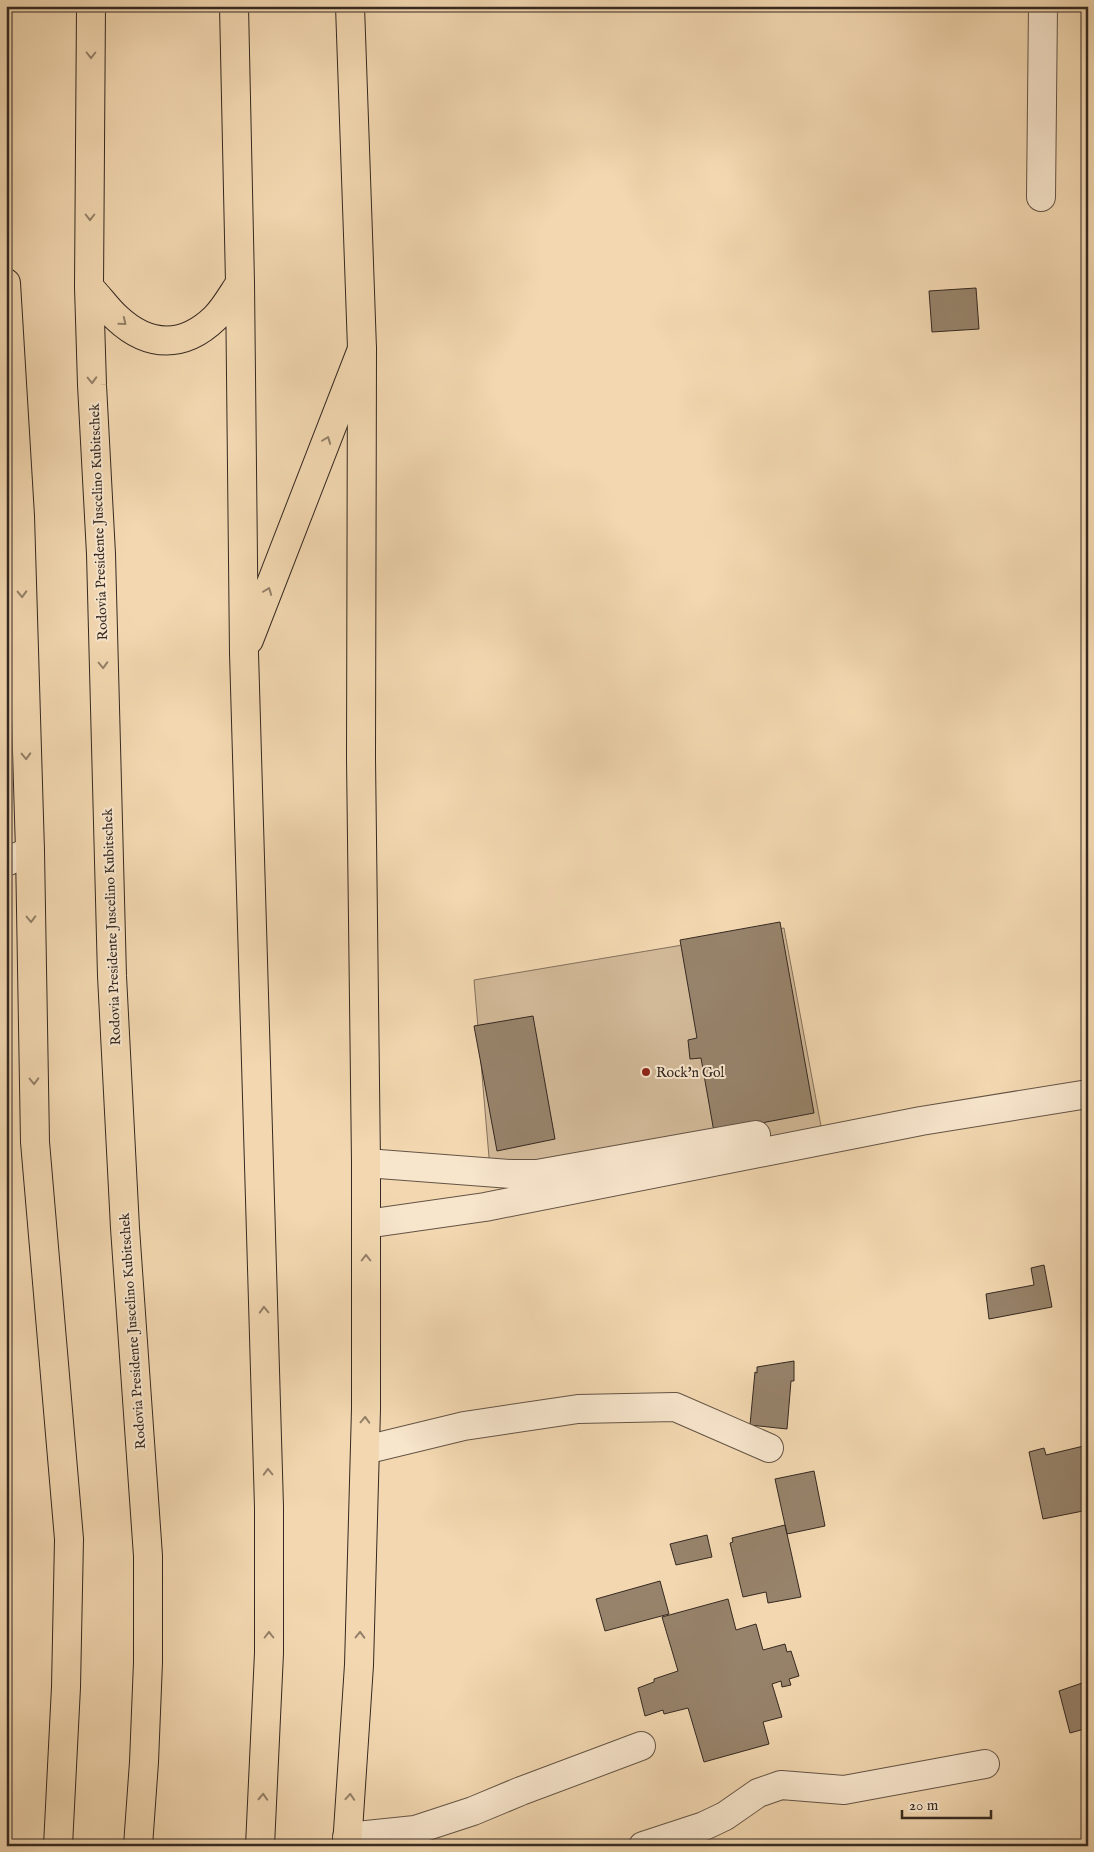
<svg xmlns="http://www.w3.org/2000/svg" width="1094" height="1852" font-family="'IM FELL English',serif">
	<rect width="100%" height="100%" fill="#f2d7b0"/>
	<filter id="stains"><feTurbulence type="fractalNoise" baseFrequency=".004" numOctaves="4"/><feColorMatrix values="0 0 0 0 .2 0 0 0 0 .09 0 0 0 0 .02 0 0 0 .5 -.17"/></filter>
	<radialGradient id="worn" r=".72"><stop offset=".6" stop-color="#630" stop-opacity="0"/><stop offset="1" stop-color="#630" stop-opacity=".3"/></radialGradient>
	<path fill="#d2b998" stroke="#84715c" d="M784,928l37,198 -179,40 -151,15 -17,-201z"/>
	<path fill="#97836b" stroke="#352921" d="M976,288l3,41 -47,3 -3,-41z
		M780,922l34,191 -100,19 -13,-74 -11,1 -2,-19 9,-2 -17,-98z
		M533,1016l22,123 -58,12 -23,-125z
		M1044,1265l8,42 -63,12 -3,-25 48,-9 -3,-17z
		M794,1361v20h-3l-4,48 -37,-4 5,-53 2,1v-6z
		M1088,1445v65l-45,9 -14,-67 15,-4 2,7z
		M814,1471l11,55 -38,8 -12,-55z
		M785,1525l16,72 -33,6 -2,-11 -23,5 -13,-54 3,-1 -1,-4z
		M707,1535l5,22 -36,8 -6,-21z
		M660,1581l9,33 -64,17 -9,-32z
		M728,1599l8,31 20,-6 7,26 22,-6 2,8 4,-1 8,25 -10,3 2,6 -9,2 -1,-6 -9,3 10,33 -19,5 6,22 -65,18 -16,-54 -24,6 -1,-4 -18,6 -7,-28 16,-6v-3l24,-8 -16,-54z
		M1088,1681v47l-18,5 -11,-42z"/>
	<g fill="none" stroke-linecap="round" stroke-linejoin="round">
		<defs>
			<path id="minor" d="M1041,197l2,-191
				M6,862l24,-11
				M366,1163l145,11h26l219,-39
				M366,1224l119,-17 436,-86 167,-27
				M365,1450l99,-24 114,-17 97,-2 94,41
				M347,1837l68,-7 58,-19 48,-20 120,-45
				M643,1846l61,-20 21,-10 33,-23 23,-8 63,5 141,-26"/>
			<path id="major" d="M6,283l14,233 10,335 5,291 34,397 -3,148 -8,159
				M347,1846l12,-181 7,-256v-246l-5,-405 1,-409 -12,-343"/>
			<path id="highway" d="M91,6l-2,281 3,98 9,169 11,422 13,252 23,328v106l-4,100 -6,84
				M234,6l6,277 4,370 25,854v146l-9,193
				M89,287c10,10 18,22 28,31 32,30 67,30 98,0 10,-10 17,-23 25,-35
				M249,640l113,-291"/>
		</defs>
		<use href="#minor" stroke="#645445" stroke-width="30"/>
		<use href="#major" stroke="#352921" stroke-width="30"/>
		<use href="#highway" stroke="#352921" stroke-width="30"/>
		<use href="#minor" stroke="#f7e5cc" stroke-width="28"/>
		<use href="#major" stroke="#f2d7b0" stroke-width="28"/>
		<use href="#highway" stroke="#f2d7b0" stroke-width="28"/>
	</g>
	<defs><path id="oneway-chevron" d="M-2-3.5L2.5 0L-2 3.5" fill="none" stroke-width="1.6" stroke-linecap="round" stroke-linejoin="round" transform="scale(1.25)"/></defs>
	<g stroke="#948068">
		<use href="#oneway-chevron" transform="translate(91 55) rotate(90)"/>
		<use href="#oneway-chevron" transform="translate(90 217) rotate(90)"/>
		<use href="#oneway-chevron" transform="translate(123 322) rotate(39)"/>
		<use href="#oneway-chevron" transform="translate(92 380) rotate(88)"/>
		<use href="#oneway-chevron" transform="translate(327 440) rotate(-69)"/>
		<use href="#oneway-chevron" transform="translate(268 591) rotate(-69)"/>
		<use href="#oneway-chevron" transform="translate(22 594) rotate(88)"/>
		<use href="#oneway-chevron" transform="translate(103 665) rotate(88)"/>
		<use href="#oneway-chevron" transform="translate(26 756) rotate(88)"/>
		<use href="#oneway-chevron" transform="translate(31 919) rotate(89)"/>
		<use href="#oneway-chevron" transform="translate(34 1081) rotate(89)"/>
		<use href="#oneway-chevron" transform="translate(366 1258) rotate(-90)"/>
		<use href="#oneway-chevron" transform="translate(264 1310) rotate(-92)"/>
		<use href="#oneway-chevron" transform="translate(365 1420) rotate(-88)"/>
		<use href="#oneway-chevron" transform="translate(268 1472) rotate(-92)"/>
		<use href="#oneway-chevron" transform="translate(269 1635) rotate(-90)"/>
		<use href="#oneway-chevron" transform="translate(360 1635) rotate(-89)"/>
		<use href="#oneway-chevron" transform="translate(263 1797) rotate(-87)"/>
		<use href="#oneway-chevron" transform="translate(350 1797) rotate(-86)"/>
	</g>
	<circle fill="#8f2418" stroke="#f7e5cc" stroke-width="2" cx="646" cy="1072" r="5"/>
	<g text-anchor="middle" stroke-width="4" stroke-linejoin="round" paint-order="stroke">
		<g font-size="14" fill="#352921" stroke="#f7e5cc">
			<text transform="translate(98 522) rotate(-92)" y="5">Rodovia Presidente Juscelino Kubitschek</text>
			<text transform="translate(111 927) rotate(-92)" y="5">Rodovia Presidente Juscelino Kubitschek</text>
			<text transform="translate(132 1331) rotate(-94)" y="5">Rodovia Presidente Juscelino Kubitschek</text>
		</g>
		<g font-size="14" fill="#352921" stroke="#f7e5cc" text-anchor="start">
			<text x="656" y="1077">Rock'n Gol</text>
		</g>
	</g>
	<rect width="1094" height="1852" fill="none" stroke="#f2d7b0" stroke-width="25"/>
	<rect x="8" y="8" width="1079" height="1837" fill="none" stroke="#352921" stroke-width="2.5"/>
	<rect x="12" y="12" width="1069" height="1827" fill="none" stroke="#352921"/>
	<path d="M902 1810v8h89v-8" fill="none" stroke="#352921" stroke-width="2.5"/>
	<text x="909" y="1810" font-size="15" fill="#352921" stroke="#f7e5cc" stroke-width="4" paint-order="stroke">20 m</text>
	<rect width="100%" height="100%" filter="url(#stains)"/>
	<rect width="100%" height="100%" fill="url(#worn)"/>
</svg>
